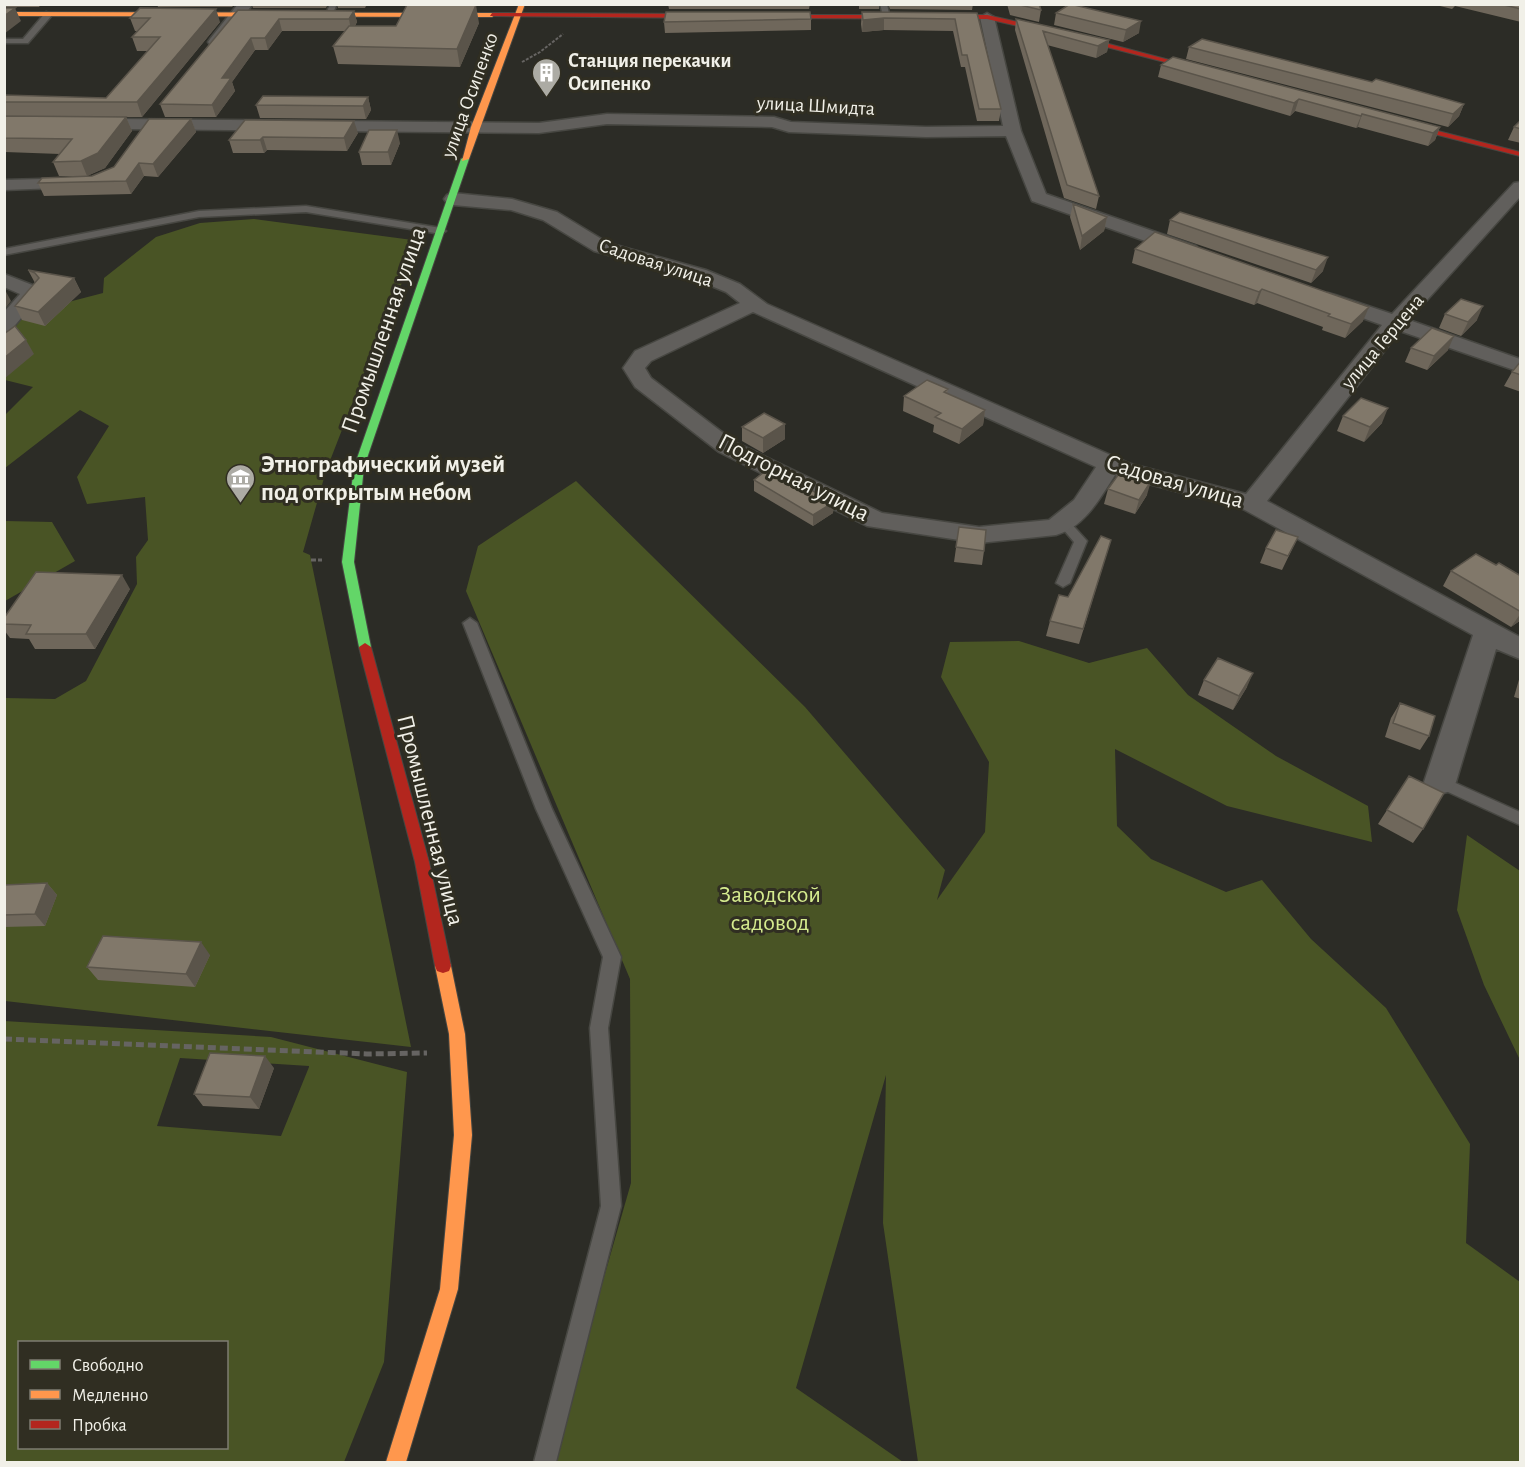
<svg xmlns="http://www.w3.org/2000/svg" width="1525" height="1467" font-family="'Alegreya Sans',sans-serif">
	<rect width="100%" height="100%" fill="#2c2c26"/>
	<path fill="#495425" fill-rule="evenodd" d="M254,219l166,22 -47,109 -47,121 -23,81 7,3 1,5 100,487 -406,-46v-303l50,1 31,-18 51,-97 -1,-27 12,-17 -3,-43 -58,7 -10,-27 32,-51 -29,-16 -75,58v-53l28,-28 -28,-7v-58l25,-10 73,-19 1,-15 52,-41 44,-14z
		M576,481l229,226 140,163 -8,30 48,-68 4,-70 -48,-85 9,-35 69,-1 70,22 58,-15 41,47 88,61 92,50 4,36 -145,-36 -112,-57 2,77 34,33 75,33 36,-12 49,59 75,69 84,136 -4,99 54,39v180h-602l-35,-239 3,-148 -90,313 107,74h-352l80,-279 -1,-204 -164,-388 12,-45z
		M5,521l47,1 23,39 -70,40z
		M1467,835l53,36v189l-36,-75 -27,-75z
		M4,1021l267,16 136,35 -23,290 -40,100h-339zM180,1058l129,8v1l-28,69 -124,-10zM20,1342h206v106h-206z"/>
	<g fill="none" stroke-linecap="round" stroke-linejoin="round">
		<defs>
			<path id="lane" d="M330,4h7l-6,13h-6z
				M880,4h7l3,15h-6z
				M46,12l7,2 -25,29h-24v-4h19z
				M306,206l135,22 5,3 -5,3 -135,-22 -107,5 -195,38v-6l195,-38z
				M1063,518l4,1 20,22 -17,42 -7,4 -7,-4 18,-41 -17,-20z
				M470,618l7,5 75,186 69,148 -13,71 13,178 -65,256h-22l67,-256 -11,-178 13,-71 -67,-148 -73,-186z
				M1440,776l80,36v13l-85,-39 -3,-4 3,-4z"/>
			<path id="street" d="M238,4h15l-33,41h-10l-2,-3 2,-3z
				M987,13l7,4 27,114 25,63 150,52 3,4 -3,4h-14l-150,-53 -26,-65 -80,1 -137,-5 -17,-5 -165,-3 -68,9 -535,-5v-10l535,5 68,-9 167,3 17,5 135,5 77,-1 -23,-109z
				M78,178l6,1 3,4 -3,4 -80,3v-10z
				M1520,182v15l-111,123 111,39v13l-120,-41 -133,170 253,136v22l-24,-10 -40,133 -5,9 -11,3 -11,-3 -5,-9 49,-147 -230,-126 -128,-34c-15,23 -30,52 -59,60l-77,8 -112,-17 -148,-74 -84,-65 -12,-19 12,-17 105,-48 -14,-11 -34,-14 -98,-27 -51,-31 -32,-10 -58,-5 -6,-2 -3,-4 3,-4 6,-2 59,6 45,13 51,31 98,27 34,14 27,20 364,160 115,30 136,-169 -61,-22 -3,-4 3,-4 7,-2 7,2 57,19 122,-131zM753,312l343,155 -22,33 -25,20 -70,7 -97,-14 -147,-71 -84,-64 -6,-10 6,-7z
				M4,274l36,14 3,4 -32,38 -7,2v-20l16,-18 -16,-7z"/>
			<path id="fast" d="M465,157l4,2 -105,308 -10,95 17,85 -6,4 -6,-4 -17,-85 12,-95 107,-308z"/>
			<path id="slow" d="M519,4h6l-56,155 -7,2 9,-34z
				M4,12l488,1 3,2 -3,2 -488,-1z
				M443,959l6,2 2,5 14,68 7,101 -14,154 -52,173h-20l54,-173 14,-154 -5,-101 -14,-68 2,-5z"/>
			<path id="jam" d="M492,13l219,1 3,2 -3,2 -221,-2z
				M763,15h224l84,19 144,38 -4,2 -143,-37 -81,-18 -222,-1z
				M1391,119l129,33v4l-129,-33z
				M365,643l6,4 58,215 22,104 -2,5 -6,2 -6,-2 -2,-5 -20,-104 -56,-215z"/>
		</defs>
		<use href="#lane" stroke="#474742" stroke-width="3"/>
		<use href="#street" stroke="#474742" stroke-width="3"/>
		<use href="#fast" stroke="#474742" stroke-width="2"/>
		<use href="#slow" stroke="#474742" stroke-width="2"/>
		<use href="#jam" stroke="#474742" stroke-width="2"/>
		<path stroke="#666462" stroke-width="2" stroke-dasharray="3 1.5" stroke-linecap="butt" d="M522,62l18,-10 23,-18"/>
		<path stroke="#666462" stroke-width="3" stroke-dasharray="5 2" stroke-linecap="butt" d="M311,560h11"/>
		<path stroke="#666462" stroke-width="5" stroke-dasharray="8 4" stroke-linecap="butt" d="M4,1039l363,15 60,-1"/>
		<use href="#lane" fill="#615f5c" fill-rule="evenodd"/>
		<use href="#street" fill="#615f5c" fill-rule="evenodd"/>
		<use href="#fast" fill="#63d668" fill-rule="evenodd"/>
		<use href="#slow" fill="#ff974d" fill-rule="evenodd"/>
		<use href="#jam" fill="#b3261e" fill-rule="evenodd"/>
	</g>
	<path fill="#6f675b" d="M4,4h37l-2,3h-35z
		M157,4h78l-3,3h-74z
		M252,4h76l-2,4h-73z
		M337,4h30l-2,4h-27z
		M668,4h142l-1,5h-140z
		M859,4h20v5h-20z
		M888,4h85l-1,6 -82,-1z
		M1007,4h32l2,6 -2,12 -29,-7z
		M1432,4h89v18l-66,-16 -3,3z
		M140,8l80,14 -78,95h-33h17l6,14 -27,37 -18,8h-28l-6,-14 7,-8 -55,-2 -1,-57 102,3 42,-47h-11l-5,-14 5,-6h-2l-5,-13z
		M238,10l116,1 3,11 -2,4h41l83,-3 -19,44 -122,-3 -5,-18 12,-15h-63l-14,19h-13l-23,32 3,9 -19,26h-51l-5,-13z
		M862,12l115,1 24,96 -2,12h-22l-12,-54h-4l-8,-36 -69,-1 -22,2 -1,-8z
		M1056,13l83,20 -16,9 -69,-17z
		M811,19v11l-146,3 -1,-11z
		M1016,19l93,21 -2,12 -11,6 -49,-13 52,151 -3,13 -32,-11 -49,-168z
		M1189,47l183,35 92,22 -5,12 -11,11 -262,-68z
		M1161,65l279,62 -5,13 -7,6 -70,-19 -2,1 -61,-17 -5,5 -132,-39z
		M368,97l3,13 -5,9 -106,-1 -4,-13z
		M191,119l5,13 -38,45 -14,-1 -13,18 -87,2 -6,-13 54,-7 22,-9z
		M245,120l113,13 -11,18 -80,-1 -3,3h-31l-4,-13z
		M1521,120v23l-13,-3 6,-13z
		M400,143l-9,22h-29l-3,-13z
		M1073,204l34,13 -3,14 -24,19 -10,-33z
		M1170,220l153,51 -12,12 -144,-49z
		M1135,249l228,72 -18,17 -23,-8 1,-3 -66,-24 -3,2 -122,-42z
		M28,270l46,8 7,14 -36,34 -23,-6 -7,-14 20,-23z
		M1445,314l32,6 -16,16 -22,-8z
		M1411,348l37,2 -21,20 -22,-8z
		M1521,361v31l-17,-6 8,-14z
		M948,389l-1,5 38,16 -2,15 -24,19 -26,-12 1,-7 -31,-14 1,-15z
		M1343,416l39,7 -18,19 -27,-11z
		M742,427l43,12 -22,14 -21,-12z
		M754,480l80,22 -1,11 -20,13 -59,-35z
		M1108,489l39,6 -12,19 -31,-10z
		M959,527l25,24 -2,14 -28,-3z
		M1298,537l-16,33 -22,-7 6,-15z
		M1111,540l-32,104 -33,-8 4,-15z
		M1496,565l25,11v44l-10,7 -68,-41 8,-15z
		M130,589l-35,60h-60l-6,-10 -19,-1 -6,-8v-12z
		M1520,676h1v23l-7,-2z
		M1204,680l43,7 -14,23 -35,-15z
		M1400,703l29,33 -9,14 -35,-13 6,-19z
		M1409,776l14,53 -10,14 -35,-19z
		M47,883l10,12 -12,31 -41,1v-42z
		M210,955l-15,32 -97,-7 -11,-13z
		M274,1068l-15,41 -56,-3 -9,-12z"/>
	<path fill="#5a544a" d="M476,5l3,18 -19,44 -3,-18z
		M15,8l6,13 -17,13v-18z
		M216,9l4,13 -78,95 -5,-15z
		M354,11l3,11 -6,9 -2,-12z
		M884,18v12l-22,2 1,-12z
		M279,19l3,12 -14,19 -3,-12z
		M1141,21l-2,12 -16,9 3,-12z
		M251,38l4,12 -23,32 3,9 -19,26 -4,-12 10,-27z
		M1109,40l-2,12 -11,6 2,-12z
		M368,97l3,13 -5,9 -3,-13z
		M1299,99l-4,12 -5,5 4,-13z
		M1464,104l-5,12 -11,11 5,-13z
		M1362,114l-4,13 -2,1 5,-12z
		M126,117l6,14 -27,37 -18,8 -6,-15z
		M191,119l5,13 -38,45 -5,-13z
		M354,121l4,12 -11,18 -3,-13z
		M1440,127l-5,13 -7,6 5,-13z
		M397,130l3,13 -9,22 -3,-13z
		M263,137l4,13 -3,3 -4,-13z
		M139,163l5,13 -13,18 -5,-13z
		M1107,217l-3,14 -24,19 2,-14z
		M1328,257l-5,14 -12,12 5,-13z
		M74,278l7,14 -36,34 -7,-14z
		M4,288l7,13 -7,9z
		M1262,289l-5,14 -3,2 5,-13z
		M1483,306l-6,14 -16,16 7,-14z
		M1369,307l-6,14 -18,17 6,-14z
		M1454,336l-6,14 -21,20 7,-14z
		M26,340l8,14 -30,25v-21z
		M1388,408l-6,15 -18,19 6,-15z
		M985,410l-2,15 -24,19 3,-15z
		M785,424v15l-22,14v-15z
		M1151,481l-4,14 -12,19 4,-14z
		M834,502l-1,11 -20,13v-11z
		M122,575l8,14 -35,60 -9,-15z
		M1521,613v7l-10,7z
		M1253,673l-6,14 -14,23 6,-14z
		M47,883l10,12 -12,31 -10,-12z
		M201,942l9,13 -15,32 -9,-13z
		M265,1056l9,12 -15,41 -9,-12z"/>
	<path fill="#81786a" stroke="#5a544a" stroke-width="1.5" d="M1016,4h23l2,6z
		M1070,4l71,17 -15,9 -70,-17z
		M1500,4h21v5z
		M407,5h69l-19,44 -124,-3 16,-20h47z
		M4,8h11l-11,8z
		M140,8l76,1 -79,93h-133v-7l102,3 54,-61h-28l18,-19h-20z
		M238,10l116,1 -5,8h-70l-14,19h-14l-29,40h9l-19,27 -52,-1z
		M666,12h144l1,7 -147,3z
		M862,12l115,1 24,96h-22l-12,-54h-5l-7,-36 -71,-1 -21,2z
		M1016,19l93,21 -11,6 -55,-15 56,165 -32,-11z
		M1202,39l170,43 4,-3 88,25 -11,10 -264,-67z
		M1173,57l267,70 -7,6 -71,-19 -1,2 -62,-17 -5,4 -133,-38z
		M263,96l105,1 -5,9 -107,-1z
		M4,116l122,1 -28,36 -17,8 -28,1 19,-23 -68,-1z
		M149,119h42l-38,45 -14,-1 -13,18 -88,2 4,-5 50,-2 22,-9z
		M245,120l109,1 -10,17 -81,-1 -3,3h-31z
		M1521,120v9l-7,-2z
		M369,130h28l-9,22h-29z
		M1073,204l34,13 -25,19z
		M1180,212l148,45 -12,13 -146,-50z
		M1155,232l214,75 -18,17 -23,-8 2,-2 -68,-25 -3,3 -124,-43z
		M28,270l46,8 -36,34 -23,-6 24,-28 -4,-5z
		M1461,299l22,7 -15,16 -23,-8z
		M15,326l11,14 -22,18v-24z
		M1432,328l22,8 -20,20 -23,-8z
		M1521,361v14l-9,-3z
		M927,380l21,9 -4,3 41,18 -23,19 -27,-12 6,-4 -37,-17z
		M1361,398l27,10 -18,19 -27,-11z
		M764,413l21,11 -22,14 -21,-11z
		M769,468l65,34 -21,13 -59,-35z
		M1121,471l30,10 -12,19 -31,-11z
		M959,527l27,3 -2,21 -28,-4z
		M1276,530l22,7 -10,19 -22,-8z
		M1101,536l10,4 -28,89 -33,-8 9,-26 9,2z
		M1476,554l20,11 3,-2 22,13v36l-70,-41z
		M36,572l86,3 -36,59h-60l5,-9 -27,-1v-6z
		M1218,658l35,15 -14,23 -35,-16z
		M1400,703l35,13 -6,20 -36,-13z
		M1409,776l35,17 -21,36 -36,-19z
		M47,883l-12,31 -31,1v-30z
		M103,936l98,6 -15,32 -99,-7z
		M210,1053l55,3 -15,41 -56,-3z"/>
	<defs>
		<symbol id="building-pin" viewBox="-11 -11 22 30"><path d="M0 17L-7.5 6A9.5 9.5 0 1 1 7.5 6Z" fill="#acaba4" stroke="#302e22"/><path d="M-4-6H4V6H1V3H-1V6H-4ZM-2.5-4.3h1.7v1.8h-1.7ZM.8-4.3h1.7v1.8H.8ZM-2.5-1h1.7V.8h-1.7ZM.8-1h1.7V.8H.8Z" fill="#fff"/></symbol>
		<symbol id="museum-pin" viewBox="-11 -11 22 30"><path d="M0 17L-7.5 6A9.5 9.5 0 1 1 7.5 6Z" fill="#acaba4" stroke="#302e22"/><path d="M0-6L6-3V-2H-6V-3ZM-5-1h2V3h-2ZM-1-1h2V3h-2ZM3-1h2V3H3ZM-6 4H6V6H-6Z" fill="#fff"/></symbol>
	</defs>
	<g fill-rule="evenodd">
		<use href="#building-pin" x="530" y="56" width="33" height="45"/>
		<use href="#museum-pin" x="224" y="462" width="33" height="45"/>
	</g>
	<g text-anchor="middle" stroke-width="6" stroke-linejoin="round" paint-order="stroke">
		<g font-size="20" font-weight="bold" fill="#f1f0e8" stroke="#302e22" text-anchor="start">
			<text x="568" y="67">Станция перекачки<tspan x="568" dy="23">Осипенко</tspan></text>
		</g>
		<g font-size="20" fill="#f1f0e8" stroke="#302e22">
			<text transform="translate(469 95) rotate(-70)" y="7">улица Осипенко</text>
			<text transform="translate(816 105) rotate(3)" y="7">улица Шмидта</text>
			<text transform="translate(656 262) rotate(18)" y="7">Садовая улица</text>
			<text transform="translate(1382 341) rotate(-50)" y="7">улица Герцена</text>
		</g>
		<g font-size="24" fill="#f1f0e8" stroke="#302e22">
			<text transform="translate(383 330) rotate(-71)" y="8">Промышленная улица</text>
			<text transform="translate(794 477) rotate(27)" y="8">Подгорная улица</text>
			<text transform="translate(1175 481) rotate(16)" y="8">Садовая улица</text>
			<text transform="translate(431 820) rotate(76)" y="8">Промышленная улица</text>
		</g>
		<g font-size="24" font-weight="bold" fill="#f1f0e8" stroke="#302e22" text-anchor="start">
			<text x="261" y="472">Этнографический музей<tspan x="261" dy="28">под открытым небом</tspan></text>
		</g>
		<g font-size="24" fill="#d5eb8e" stroke="#302e22">
			<text x="770" y="902">Заводской<tspan x="770" dy="28">садовод</tspan></text>
		</g>
	</g>
	<rect width="1525" height="1467" fill="none" stroke="#f1f0e8" stroke-width="12"/>
	<rect x="18" y="1341" width="210" height="108" fill="#302e22" stroke="#7d7c71" stroke-width="1.5"/>
	<rect x="30" y="1360" width="30" height="9" fill="#63d668" stroke="#7d7c71" stroke-width="1.5"/>
	<text x="72" y="1371" font-size="18" fill="#f1f0e8">Свободно</text>
	<rect x="30" y="1390" width="30" height="9" fill="#ff974d" stroke="#7d7c71" stroke-width="1.5"/>
	<text x="72" y="1401" font-size="18" fill="#f1f0e8">Медленно</text>
	<rect x="30" y="1420" width="30" height="9" fill="#b3261e" stroke="#7d7c71" stroke-width="1.5"/>
	<text x="72" y="1431" font-size="18" fill="#f1f0e8">Пробка</text>
</svg>
